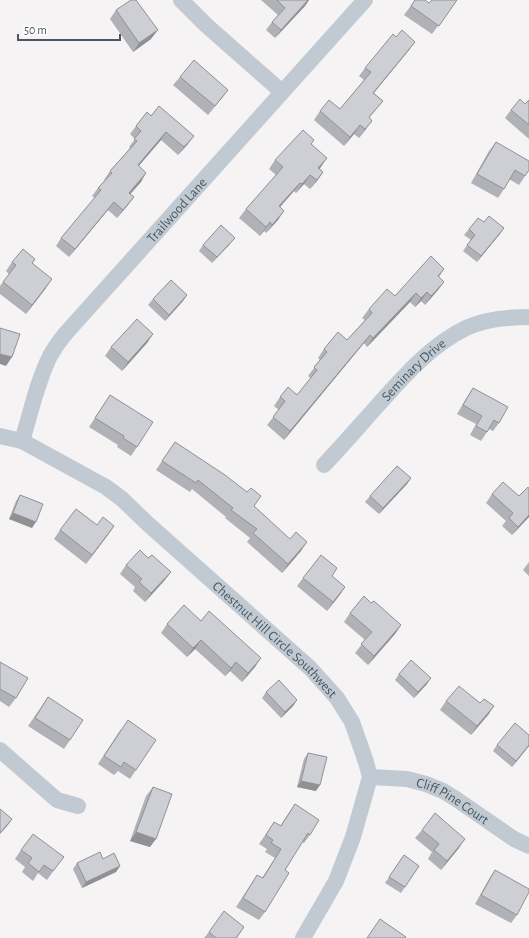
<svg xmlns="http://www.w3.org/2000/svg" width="529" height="938" font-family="'Alegreya Sans',sans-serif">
	<rect width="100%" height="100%" fill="#f5f3f3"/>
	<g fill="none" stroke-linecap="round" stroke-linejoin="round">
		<g stroke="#c1cad2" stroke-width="16">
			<path d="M181,0l25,25 76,67"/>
			<path id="s1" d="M0,436l22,5 84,46 16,12 26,25 162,144 27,30 15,24 14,40 4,15 -17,60 -17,44 -33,57"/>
			<path id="s2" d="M22,441c9,-29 15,-59 28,-85 5,-9 10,-16 16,-23l299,-333"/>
			<path id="s3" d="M324,465c19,-20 37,-41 55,-61 26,-29 52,-59 87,-76 19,-9 42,-11 63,-11"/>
			<path d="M0,750l57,50 21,6"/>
			<path id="s4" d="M370,777l37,2 19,5 17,7 13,8 58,40 15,7"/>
		</g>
	</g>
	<path fill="#b0b2b7" d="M261,0h48l-4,6 -30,32 -9,-8 6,-8 6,-7z
		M415,0l14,3 28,-3 -25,34 -28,-19z
		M116,10l35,29 -18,13 -23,-33z
		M396,37l19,5 -6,8 -35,43 9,8 -14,17 -3,11 -7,9 -5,-4 -10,12 -30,-26 6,-9 20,-2 24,-29 -5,-4 6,-8z
		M180,77l48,13 -6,8 -14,17 -35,-30z
		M529,100v39l-24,-21 6,-8 14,-6z
		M147,112l41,32 -10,11 -17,-15 -23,26 3,16 -11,12 4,3 -6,8 -11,13 -9,-8 -39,47 -13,-11 5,-8 34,-40 -3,-2 6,-8 7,-8h-1l6,-9 20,-23 -1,-1 6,-8 -5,-5 6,-8z
		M496,142l29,34 -6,9 -10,-6 -5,10 -6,9 -27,-15 18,-32z
		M312,144l9,23 -2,1 4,4 -6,9 -7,8 -6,-5 -8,9 -2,-2 -14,16 -2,13 -12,13 -2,-2 -4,5 -21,-18 7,-9 30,-34 -7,-6 6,-9z
		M484,222l20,6 -27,34 -14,-11 8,-11 -7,-5 5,-6z
		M230,244l-18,19 -13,-12 4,-6z
		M35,259l-3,4 14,25 -20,26 -26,-20v-8l9,-12 -3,-3 6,-9z
		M444,269l-5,8 5,5 -6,8 -13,15 -4,-4 -6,6 -5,-5 -43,45 -3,-4 -80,97 -17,-15 12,-15 -5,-4 6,-9 17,-2 14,-17 -3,-2 12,-16 -2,-2 6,-9 23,-9 18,-20 -3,-2 7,-9z
		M187,295l-4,6 -18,20 -17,-16 5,-6z
		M153,334l-6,9 -25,28 -17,-15 6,-9z
		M473,388l26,35 -6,8 -4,-2 -8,12 -11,-6 6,-11 -19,-10 10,-17z
		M110,395l27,52 -6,9 -14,-9 1,-2 -29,-18z
		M175,442l79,64 47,45 -19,22 -35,-31 3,-4 -25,-20 1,-1 -34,-28 -2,3 -34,-22z
		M411,478l-4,6 -28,30 -14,-12 5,-6z
		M529,489v28l-17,18 -10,-9 4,-5 -20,-18 6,-9 27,2z
		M20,495l12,33 -23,-9 7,-18z
		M97,525l17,1 -28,38 -32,-25 6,-9z
		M529,562v14l-6,-6z
		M126,565l45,7 -7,9 -19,21 -12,-11 2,-4 -15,-13z
		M337,568l-5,8 13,11 -6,9 -12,15 -30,-25 6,-8z
		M371,603l30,22 -6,9 -27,31 -13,-12 10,-13 -21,-18 6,-9z
		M201,621l54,46 -13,15 -12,-11 -5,5 -30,-27 -8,8 -26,-24 6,-9z
		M0,662l16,36 -7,9 -9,-6z
		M399,674l28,10 -13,14 -19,-18z
		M266,692l31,8 -4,6 -12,12 -19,-20z
		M48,697l22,43 -6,9 -36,-23z
		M446,701l34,2 14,3 -6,9 -17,20 -31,-25z
		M121,729l15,41 -6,9 -12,-8 -4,4 -16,-11z
		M529,735v11l-17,21 -19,-16 4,-6z
		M308,753l8,38 -19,-4 7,-28z
		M153,787l-3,60 -20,-6 16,-45z
		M295,804l15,31 -6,8 -2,-1 -17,28 -20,42 -6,8 -23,-13 21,-32 5,3 13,-20 -10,-6 2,-3 -8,-5 15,-22 6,4z
		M422,830l37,18 -18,22 -13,-11 4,-7 -17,-14z
		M21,850l36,16 -10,14 -9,-7 -5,8 -11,-9 3,-5 -10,-8z
		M404,855l15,11 -18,27 -16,-10z
		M77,863l43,3 -4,6 -34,16 -9,-19z
		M495,870l22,45 -6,8 -36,-19 14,-25z
		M244,927l-7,11h-33l5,-6z"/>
	<path fill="#909195" d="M308,0h1l-4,6 -30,32 6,-8z
		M158,30l-7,9 -18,13 6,-9z
		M415,42l-6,8 -42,51 6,-8z
		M372,121l-6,8 -7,9 6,-9z
		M360,125l-6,9 -10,12 6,-9z
		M166,132l-5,8 -29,34 6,-9z
		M194,136l-6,8 -10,11 6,-8z
		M327,158l-6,9 -9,9 6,-8z
		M323,172l-6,9 -7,8 7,-9z
		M146,173l-5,9 -17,19 5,-8z
		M310,175l-6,9 -8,9 6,-9z
		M300,183l-6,8 -21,24 6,-9z
		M134,197l-6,8 -11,13 6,-8z
		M114,202l-6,8 -39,47 6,-8z
		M284,211l-6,9 -12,13 6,-8z
		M270,222l-6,9 -4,5 6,-9z
		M504,228l-4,6 -23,28 4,-6z
		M235,238l-5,6 -18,19 5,-6z
		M52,279l-6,9 -20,26 6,-9z
		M444,282l-6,8 -13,15 6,-9z
		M427,292l-6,9 -6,6 6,-9z
		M416,293l-6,9 -43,45 6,-9z
		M187,295l-4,6 -18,20 4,-6z
		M153,334l-6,9 -25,28 6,-9z
		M370,335l-6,8 -80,97 6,-9z
		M0,354l12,3 -6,9 -6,-2z
		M411,478l-4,6 -28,30 4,-6z
		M13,513l23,9 -4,6 -23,-9z
		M529,515v2l-17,18 6,-8z
		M114,526l-6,9 -22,29 6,-9z
		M307,542l-6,9 -19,22 6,-9z
		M171,572l-7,9 -19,21 6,-9z
		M345,587l-6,9 -12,15 6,-9z
		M401,625l-6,9 -27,31 6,-9z
		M201,640l-6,9 -8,8 6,-9z
		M261,658l-6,9 -13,15 6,-9z
		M236,662l-6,9 -5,5 6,-8z
		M431,678l-4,6 -13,14 4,-6z
		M297,700l-4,6 -12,12 4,-6z
		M494,706l-6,9 -17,20 6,-9z
		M529,745v1l-17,21 4,-6z
		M301,781l19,4 -4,6 -19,-4z
		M12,819l-4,6 -8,9v-1z
		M136,832l20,7 -6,8 -20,-6z
		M465,839l-6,9 -18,22 6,-9z
		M120,866l-4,6 -34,16 4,-6z"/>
	<path fill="#cdcfd5" stroke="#909195" d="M131,0h5l22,30 -19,13 -23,-33z
		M277,0h31l-27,30 -9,-8 13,-14z
		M415,0h10l4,3 3,-3h25l-18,26 -28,-20z
		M402,30l13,12 -42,51 10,8 -14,16 3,4 -7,8 -5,-4 -10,12 -30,-26 9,-11 11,9 31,-37 -6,-4 28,-34 3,3z
		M194,60l34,30 -13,16 -35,-29z
		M520,99l5,5 4,-4v25l-18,-15z
		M159,106l35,30 -10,11 -18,-15 -28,33 8,8 -17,20 5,4 -11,13 -9,-8 -39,47 -14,-11 40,-48 -3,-2 14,-15 -2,-2 27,-30 -3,-2 7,-8 -5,-5 11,-14 4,4z
		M303,130l11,10 -3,4 16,14 -9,10 5,4 -6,8 -7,-5 -8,9 -2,-1 -21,23 5,5 -12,14 -2,-3 -4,5 -20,-18 37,-42 -8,-7z
		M496,142l33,19v9l-4,6 -10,-6 -11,19 -27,-15z
		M489,216l15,12 -23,28 -14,-11 8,-10 -6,-6 9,-11 6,4z
		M221,225l14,13 -18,19 -14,-12z
		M23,249l12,10 -3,4 20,16 -20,26 -29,-23 13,-17 -4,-3z
		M431,256l13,13 -6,7 6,6 -13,14 -4,-4 -6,6 -5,-5 -43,45 -3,-3 -80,96 -17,-14 12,-16 -5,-4 8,-10 9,8 20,-25 -3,-3 13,-15 -3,-3 14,-17 9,8 25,-27 -3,-4 18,-20 8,7z
		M171,280l16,15 -18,20 -16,-16z
		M137,319l16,15 -25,28 -17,-15z
		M0,328l20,6 -8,23 -12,-3z
		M473,388l35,19 -9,16 -5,-3 -7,12 -11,-6 6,-10 -19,-11z
		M110,395l43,27 -16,25 -14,-9 1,-2 -29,-18z
		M175,442l50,33 22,17 4,-4 10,8 -7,10 36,33 6,-7 11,10 -19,22 -35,-31 4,-4 -26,-19 2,-2 -35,-28 -2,3 -34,-22z
		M397,466l14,12 -28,30 -13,-12z
		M503,482l16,14 9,-9 1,2v26l-11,12 -9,-9 4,-5 -21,-19z
		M20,495l23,9 -7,18 -23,-9z
		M76,509l21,16 6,-8 11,9 -22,29 -32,-25z
		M140,550l8,8 4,-3 19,17 -20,21 -12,-11 3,-3 -16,-14z
		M321,555l16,13 -5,8 13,11 -12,15 -30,-24z
		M364,596l7,7 3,-2 27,24 -27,31 -13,-12 11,-12 -22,-19z
		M184,605l17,16 8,-10 52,47 -13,15 -12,-11 -5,6 -30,-28 -8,8 -26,-24z
		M411,660l20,18 -13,14 -19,-18z
		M0,662l28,16 -12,20 -16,-9z
		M279,680l18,20 -12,12 -19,-20z
		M459,686l21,17 4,-4 10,7 -17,20 -31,-25z
		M48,697l35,23 -13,20 -35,-22z
		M128,720l28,20 -20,30 -12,-8 -3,5 -17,-11z
		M515,723l14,12v10l-13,16 -19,-16z
		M308,753l19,4 -7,28 -19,-4z
		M153,787l19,7 -16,45 -20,-7z
		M295,804l24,16 -9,15 -2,-2 -23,37 4,3 -24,39 -22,-14 14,-23 6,3 18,-29 -10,-6 2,-3 -7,-5 8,-13 7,4z
		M0,809l12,10 -12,14z
		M435,813l30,26 -18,22 -13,-11 5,-6 -17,-14z
		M33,834l31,23 -11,14 -9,-6 -5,7 -11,-9 4,-5 -11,-8z
		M100,852l3,7 11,-6 6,13 -34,16 -9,-19z
		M404,855l15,11 -14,21 -16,-10z
		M495,870l34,19v3l-12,23 -36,-20z
		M224,911l20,16 -8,11h-20l-7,-6z
		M380,919l26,18 -1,1h-38z"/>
	<g text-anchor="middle" stroke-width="3" stroke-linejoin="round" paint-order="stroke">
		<g font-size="14" fill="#4a5661" stroke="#fff">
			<text dy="5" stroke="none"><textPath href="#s2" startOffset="283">Trailwood Lane</textPath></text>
			<text dy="5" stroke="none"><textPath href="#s3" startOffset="131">Seminary Drive</textPath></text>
			<text dy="5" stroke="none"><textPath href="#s1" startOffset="346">Chestnut Hill Circle Southwest</textPath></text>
			<text dy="5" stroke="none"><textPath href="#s4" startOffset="88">Cliff Pine Court</textPath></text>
		</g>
	</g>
	<path d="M18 34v6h102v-6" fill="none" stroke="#4a5661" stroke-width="2"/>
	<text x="24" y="34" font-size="12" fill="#4a5661" stroke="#ffffff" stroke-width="3" paint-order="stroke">50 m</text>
</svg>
